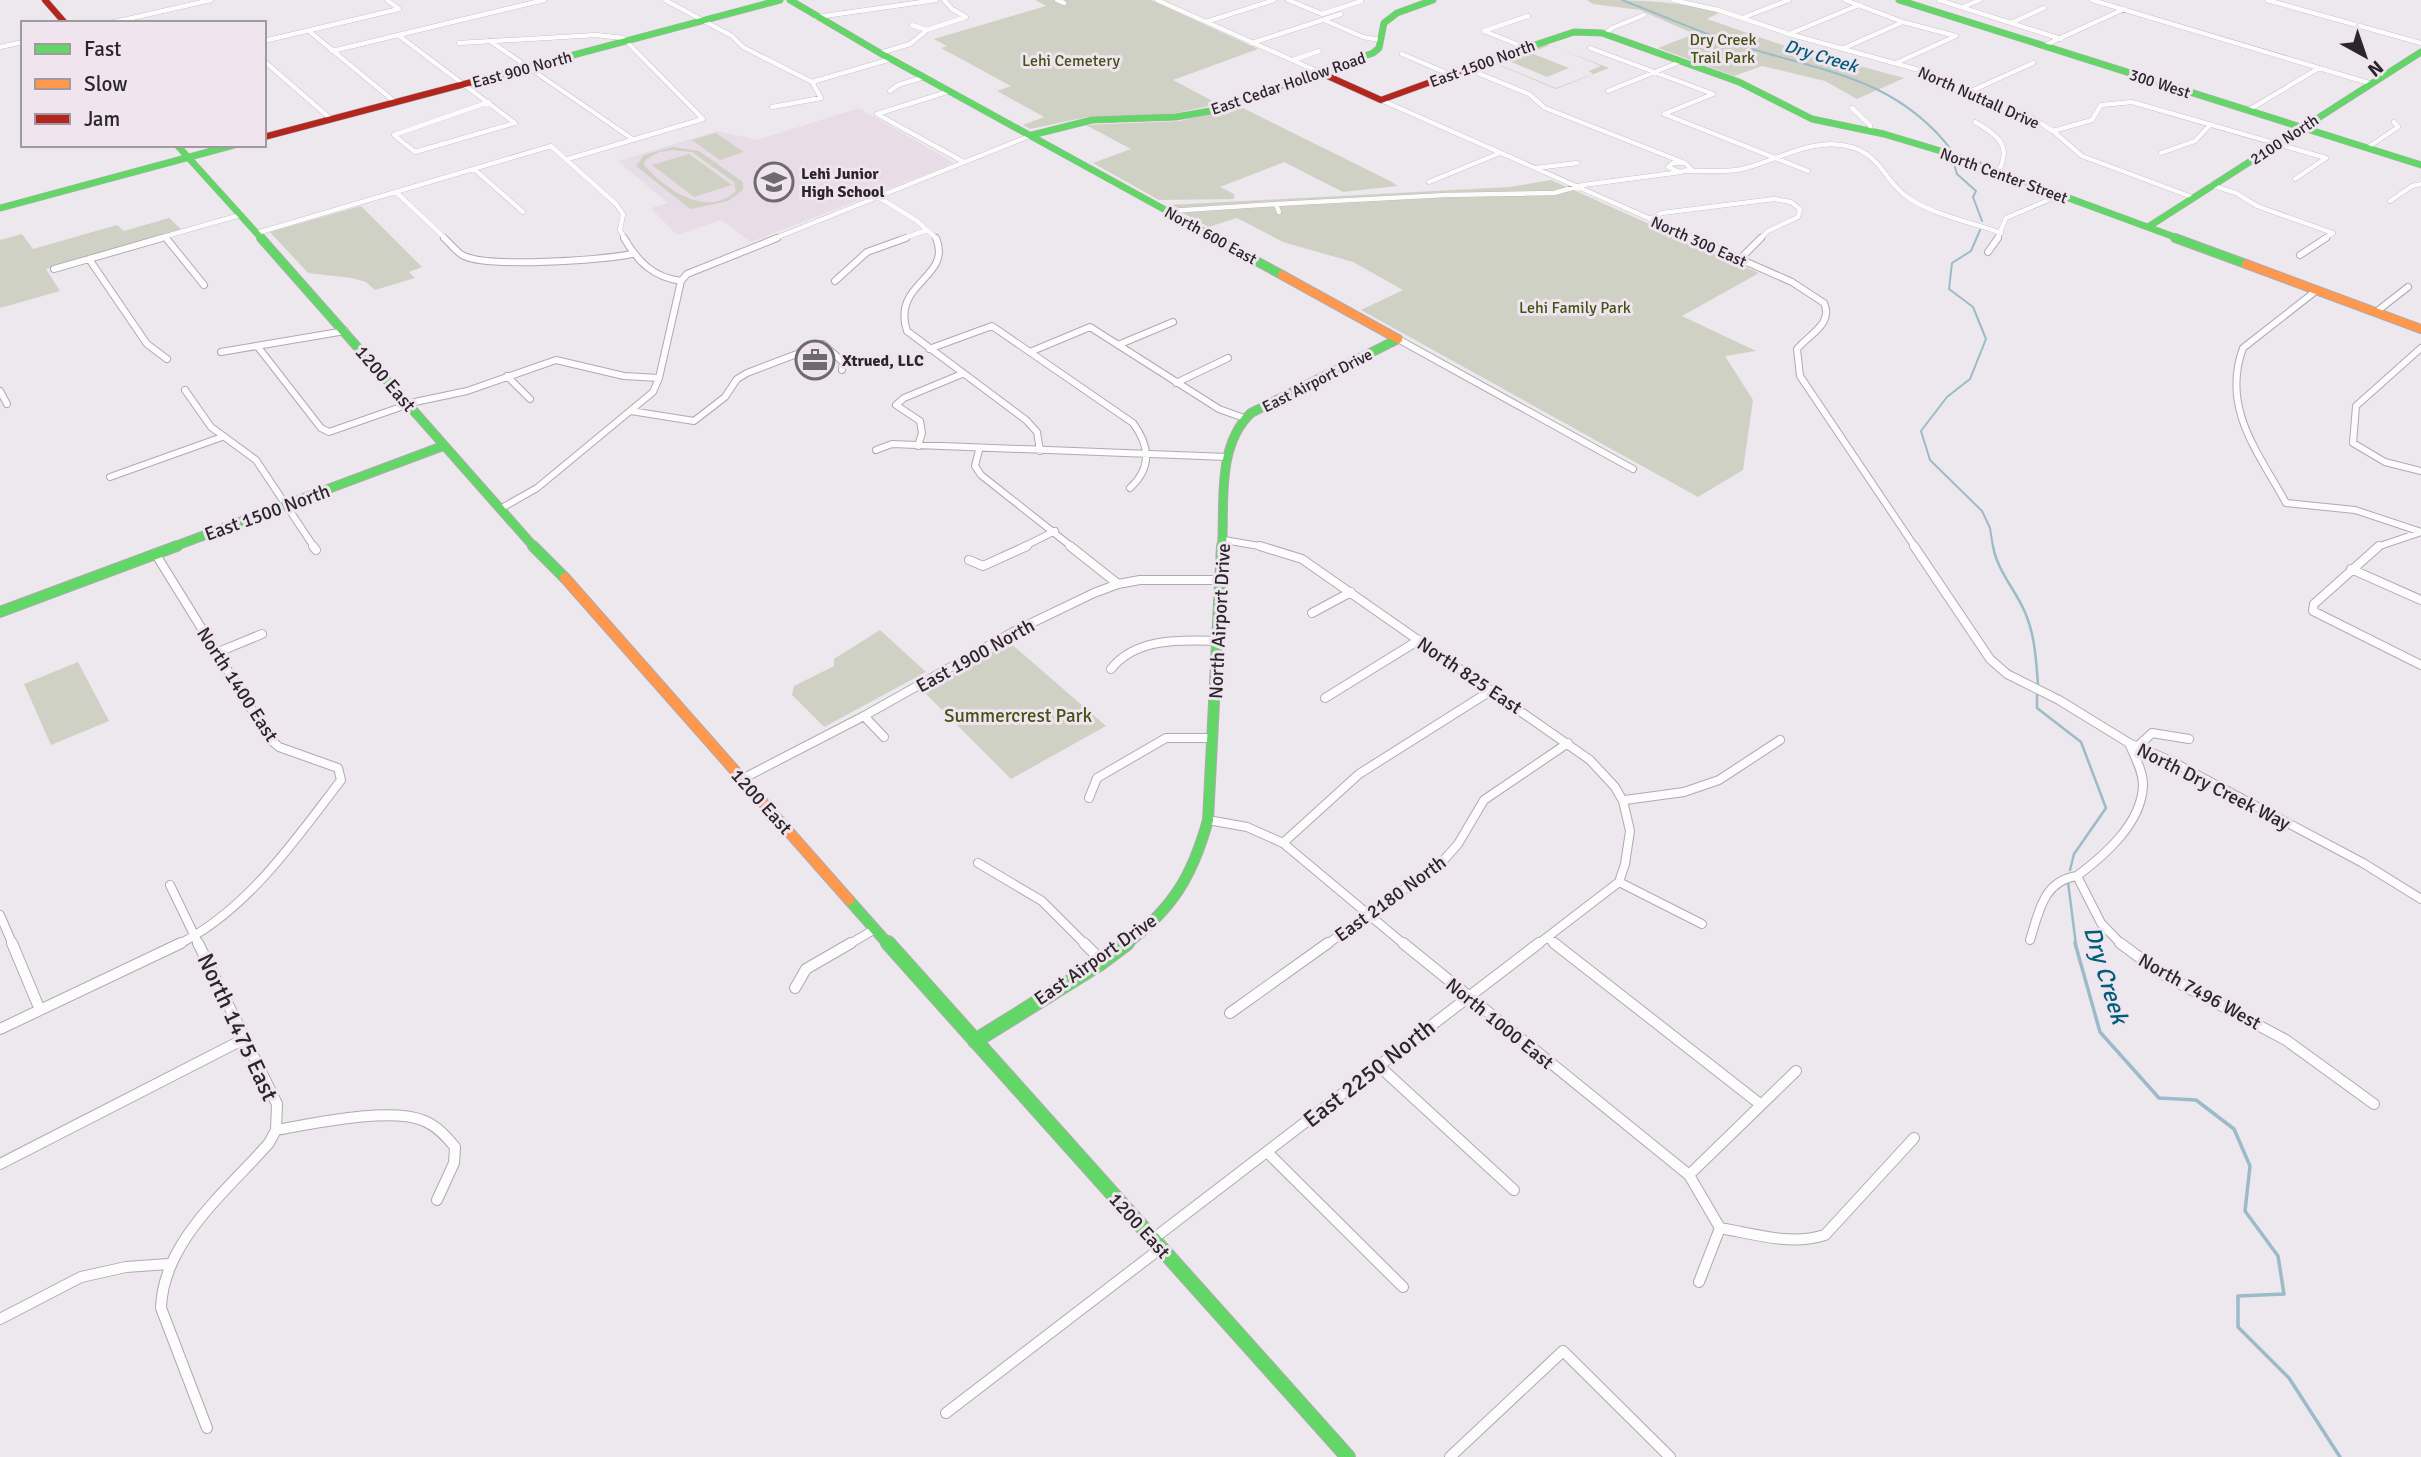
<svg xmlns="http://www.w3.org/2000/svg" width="2421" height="1457" font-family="Signika,sans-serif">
	<rect width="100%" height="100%" fill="#ede8ed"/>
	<path fill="#e8dce7" d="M859,108l95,55 -203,79 -30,-22 -44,15 -26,-27 17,-5 -50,-42 99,-30 40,9z"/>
	<path fill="#cfd1c5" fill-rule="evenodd" d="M1035,0h116l107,49 -85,31 45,24 -46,10 -85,3 -57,12 -7,-4 21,-8 -47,-26 14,-5 -70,-38 6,-2 -13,-7 112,-33z
		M1587,0c46,0 88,0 132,13l-12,6 72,25 125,34 -47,21 -32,-18 -63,-15 -28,10 -76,-28 36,-14 -54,-24 -47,-6z
		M1544,43l65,25 -53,21 -65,-27zM1550,45l51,21 -12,5 4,3 -37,14 -56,-23 9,-4 38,16 22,-9 -38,-15z
		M1239,106l153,76 5,4 -54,6 -59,-30 -64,25 14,7v5l-75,1 -66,-37 38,-14 -45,-24 94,-4z
		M716,133l28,19 -24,8 -28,-20z
		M673,147l26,4 44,31v8l-15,11 -38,8 -54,-43 8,-11zM673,150l19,2 42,30 2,9c-29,28 -71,-2 -92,-26l1,-5 14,-8z
		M689,154l43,31 -38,12 -42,-32z
		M1551,180l208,93 -77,43 74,35 -31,5 28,44 -10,70 -45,27 -337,-187 42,-20 -50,-28 -70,-20 -46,-24 -28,9 -41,-22 342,-18z
		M361,206l61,61 -13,5 6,6 -40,12 -9,-8 -14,-4 -44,-5 -38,-41z
		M169,218l13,12 -136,39 14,22 -60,17v-68l22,-6 11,15 84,-24 7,6z
		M880,630l46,42 -102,55 -32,-32 2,-9 40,-20v-7z
		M1009,642l97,84 -95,53 -88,-88z
		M78,662l31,59 -58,24 -27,-61z"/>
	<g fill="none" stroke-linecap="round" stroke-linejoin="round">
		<path stroke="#9cbbc9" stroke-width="2" d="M1622,0c37,14 72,30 110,43 86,28 163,32 221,109
			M1952,158l5,16 19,17 -3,6 9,24
			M1980,230l-9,21 -19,12 -3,26 24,18 13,32 -16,40 -23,18 -26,34 9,29 52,51 8,17 3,19"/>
		<path stroke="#9cbbc9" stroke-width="2.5" d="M1993,546c4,24 21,42 31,64 11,24 12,49 14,75
			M2037,695v13l44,34 25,66 -32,46 -4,16
			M2068,882l8,63"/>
		<path stroke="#9cbbc9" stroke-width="3.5" d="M2075,943l25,89 59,66 37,2 38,29 16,37 -5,45 33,45 6,38 -46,2v31l51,51 51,79"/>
		<defs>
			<path id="street-far3" d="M387,0l12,9
				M665,0l67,36 11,11 69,35 9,16 -49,9
				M944,0l8,9 14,8
				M1057,0l7,3
				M1157,0l164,73
				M1288,0l34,14 39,-13 -2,-1
				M1673,0l45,10 71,24 141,39 51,27 47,15 25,16 29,25 110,41
				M1845,0l58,22 53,14
				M1939,0l122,39
				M2092,0l277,83
				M2267,0l154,43
				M1963,7l17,-7
				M817,17l119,-17
				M1742,18l47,-18
				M1324,20l39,17 17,3
				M1206,22l68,-22
				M110,23l101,-23
				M2011,23l33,-15
				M912,25l15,5
				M309,31l86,71
				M1484,31l44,-15
				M1484,31l40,16
				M1605,34l7,-6 32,-13
				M1789,34l70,-29
				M264,41l135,-32
				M490,41l144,99
				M459,43l137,-8 27,3 80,81 -135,40
				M1252,43l89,-29
				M2043,46l81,-37
				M0,47l23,-5
				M1590,48l123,46
				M1842,49l61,-27
				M332,51l212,-51
				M880,53l30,-9 17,-14 39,-13
				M1402,54l47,20
				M1293,60l26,-9
				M264,61l67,58
				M1896,63l60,-27
				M1465,68l64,26 16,14 140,55
				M812,82l79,-23
				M890,91l8,-6 26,-8
				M1608,91l74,-30
				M1969,92l64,-29
				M1381,100l315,139
				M1852,108l18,17 1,6
				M2247,111l72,-43
				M877,114l87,48
				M877,114l73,-23
				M1664,114l144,57
				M1664,114l49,-20
				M1975,122c22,13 38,23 23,50
				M2053,131l39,-11 9,-15 31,-3 194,56
				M394,135l21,17 100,-29 -117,-88
				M394,135l95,-33
				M2367,148l31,-21 -4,-5
				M2161,153l34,-12 14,-15
				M1673,163h12l6,6 -11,3 -12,-5z
				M1536,168l41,-5
				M474,169l49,43
				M1688,171c18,-1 36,2 54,-2 35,-8 72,-33 109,-22 30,8 35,37 59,52 27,17 61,23 91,34
				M2295,179l31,-21
				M1429,182l71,-29
				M2211,185l25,8 21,13 76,27
				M396,192l50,47
				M877,196l40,25 20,18
				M2390,201l22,-15 9,-2
				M1276,204l170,-9 108,-2 29,-8 98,-13
				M1169,211l107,-7 3,8
				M1649,219l13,-6 112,-14 17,3 9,7 -2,8 -30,14 -8,8
				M257,233l294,-87 65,58 7,10 -3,16 5,9
				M165,237l2,2
				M156,239l84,-24
				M773,239l259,-104
				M901,239l26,-9
				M1997,239l9,-21 54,-23
				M2323,239l10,-6"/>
			<path id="street-far2" d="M166,238l38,47
				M444,238c6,5 13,15 20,18 26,12 137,4 168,-2
				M624,238c14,24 29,39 57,43
				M936,238c17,40 -45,44 -29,93l119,89 11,12 3,19
				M1692,238l100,44 32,21c10,21 -16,32 -27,46l3,27 115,171
				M1988,252l10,-14
				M2300,255l26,-17
				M89,259l58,85 20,15
				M1740,259l21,-21
				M54,269l108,-31
				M835,281l32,-29 39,-14
				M2317,290l-74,58c-22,60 15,104 43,155l69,7 66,22
				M2376,312l32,-25
				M1398,339l235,130
				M1118,345l55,-23
				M258,347l63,81 8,4 86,-30 52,-11 89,-31 68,16 35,2
				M2421,348l-65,58 -3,37 32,19 36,9
				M929,349l63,-23 141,97c17,23 19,45 -3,65
				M221,352l124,-21
				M1030,352l60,-25 129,82 25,9
				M507,376l23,23
				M1176,383l52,-25
				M185,390l26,37 45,33 58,87
				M0,391l7,13
				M631,411l63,10 31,-24 12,-18 10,-6 76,-29 20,18 -1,8
				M918,446l4,-13 -2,-12 -24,-16 8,-7 58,-24
				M876,450l16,-6 335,13
				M979,450l-4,16 6,9 91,72
				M110,477l112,-40
				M500,509l37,-21 116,-96 6,-14 22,-97 6,-7 90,-36
				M1224,540l41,7
				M1023,547l32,-16
				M2377,547l44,-15"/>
			<path id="street-far1" d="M313,546l3,4
				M1070,546l48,38
				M1260,546l42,13 288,201 25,27 8,14 7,30 -5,33 -6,18 -82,63
				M1914,546l76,113 17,15 52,26 70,43 42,18 192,102 58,36
				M2379,546l-65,58 -1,7 108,54
				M155,553l115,186 9,8 59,21 3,12c-45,59 -95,132 -164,165
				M969,560l14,6 44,-20
				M2351,569l70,31
				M1312,613l39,-21
				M216,653l46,-19
				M1111,669c25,-32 71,-29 108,-28
				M1325,698l94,-58
				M864,716l20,21
				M2137,747l15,-14 37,6
				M742,779l122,-63 149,-84 81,-39 24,-9 22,-4h82
				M1089,798l8,-20 69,-40h47
				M1625,800l59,-8 35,-12 61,-40
				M1208,820l39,7 36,16 122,102
				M1283,843l76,-69 133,-84
				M978,863l64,38 44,44
				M1619,882l83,42
				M170,885l29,60
				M0,915l13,30
				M1548,938l9,7
				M2030,940c9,-28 13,-59 47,-64
				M848,945l27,-16
				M1326,945l116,-83 16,-18 26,-44 84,-57
				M2122,945l-21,-22 -24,-47c28,-21 65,-53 66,-91 0,-15 -9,-29 -14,-42"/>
			<path id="street" d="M12,943l28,67
				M198,943l79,161 -1,26 -7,13c-41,47 -106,98 -108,165l46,120
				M1084,943l16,16
				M1403,943l286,232 31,53 -21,54
				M1554,943l206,161
				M2120,943l42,31 124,66 88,64
				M795,988l11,-19 45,-26
				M1230,1013l98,-70
				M0,1029l181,-86
				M1379,1066l135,124
				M276,1130c36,-6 112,-23 146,-10 14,5 24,16 33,27l-1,16 -17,37
				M1267,1152l136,135
				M0,1164l246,-126
				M1689,1175l107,-104
				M1720,1228c35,6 70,18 105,7l89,-97
				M1153,1239l386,-296
				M0,1319l81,-42 45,-10 42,-3
				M946,1413l215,-165
				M1450,1457l113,-106 107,106"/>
			<path id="fast-far3" d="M790,0l90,53 338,186
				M1899,0l522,165
				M1505,55l69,-23 28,1 137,49 73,37 72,15 60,18 236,87
				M472,82l308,-82
				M1032,135l60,-15 84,-3 34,-6 163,-58 6,-5 5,-25 13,-10 36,-13
				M177,145l85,94
				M0,208l234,-63
				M2148,227l273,-175"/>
			<path id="fast-far2" d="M261,238l273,309
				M1214,238l68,37
				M2175,238l71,26
				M173,547l270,-101
				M1222,547c3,-43 -6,-101 29,-134l147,-74"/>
			<path id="fast-far1" d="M533,546l32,32
				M0,612l177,-66
				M849,900l40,45
				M1125,945c48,-37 67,-68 83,-125l14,-274"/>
			<path id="fast" d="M888,943l460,514
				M975,1041l124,-77 28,-21"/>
			<path id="slow-far1" d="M2246,264l175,65
				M1282,275l116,64"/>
			<path id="slow" d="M565,578l284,322"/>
			<path id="jam" d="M45,0l20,23
				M1321,73l60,27 124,-45
				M264,137l208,-55"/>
		</defs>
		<use href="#street-far3" stroke="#afaaaf" stroke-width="5"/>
		<use href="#street-far2" stroke="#afaaaf" stroke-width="8"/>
		<use href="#street-far1" stroke="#afaaaf" stroke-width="10"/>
		<use href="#street" stroke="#afaaaf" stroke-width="12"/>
		<use href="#fast-far3" stroke="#afaaaf" stroke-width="7"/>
		<use href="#fast-far2" stroke="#afaaaf" stroke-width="10"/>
		<use href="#fast-far1" stroke="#afaaaf" stroke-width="12"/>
		<use href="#fast" stroke="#afaaaf" stroke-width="16"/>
		<use href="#slow-far1" stroke="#afaaaf" stroke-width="10"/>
		<use href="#slow" stroke="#afaaaf" stroke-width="12"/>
		<use href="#jam" stroke="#afaaaf" stroke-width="7"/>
		<use href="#street-far3" stroke="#fcfcfc" stroke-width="4.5"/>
		<use href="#street-far2" stroke="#fcfcfc" stroke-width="6"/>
		<use href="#street-far1" stroke="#fcfcfc" stroke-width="8"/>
		<use href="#street" stroke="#fcfcfc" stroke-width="10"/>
		<use href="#fast-far3" stroke="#63d668" stroke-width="6"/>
		<use href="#fast-far2" stroke="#63d668" stroke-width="8"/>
		<use href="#fast-far1" stroke="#63d668" stroke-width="10"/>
		<use href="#fast" stroke="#63d668" stroke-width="14"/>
		<use href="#slow-far1" stroke="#ff974d" stroke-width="8"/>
		<use href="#slow" stroke="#ff974d" stroke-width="10"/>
		<use href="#jam" stroke="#b3261e" stroke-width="6"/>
	</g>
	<defs>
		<symbol id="school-ring" viewBox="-11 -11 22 22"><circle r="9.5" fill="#f0e5ef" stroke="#6e6a6e" stroke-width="1.5"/><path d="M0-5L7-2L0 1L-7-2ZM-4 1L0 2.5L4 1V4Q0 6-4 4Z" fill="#6e6a6e"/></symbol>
		<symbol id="office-ring" viewBox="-11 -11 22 22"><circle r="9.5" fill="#f0e5ef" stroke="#6e6a6e" stroke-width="1.5"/><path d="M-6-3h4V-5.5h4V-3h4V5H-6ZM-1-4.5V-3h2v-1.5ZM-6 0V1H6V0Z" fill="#6e6a6e"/></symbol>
	</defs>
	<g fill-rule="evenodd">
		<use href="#school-ring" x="752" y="160" width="44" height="44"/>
		<use href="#office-ring" x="793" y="338" width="44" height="44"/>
	</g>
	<g text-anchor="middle" stroke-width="6" stroke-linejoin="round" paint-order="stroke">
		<g font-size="16" fill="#435316" stroke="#f0e5ef">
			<text x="1723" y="45">Dry Creek<tspan x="1723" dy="18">Trail Park</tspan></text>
			<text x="1071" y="66">Lehi Cemetery</text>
			<text x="1575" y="313">Lehi Family Park</text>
		</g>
		<g font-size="16" fill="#2a262a" stroke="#f0e5ef">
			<text transform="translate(1482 63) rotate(-20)" y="6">East 1500 North</text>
			<text transform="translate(522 69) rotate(-15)" y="6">East 900 North</text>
			<text transform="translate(1288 83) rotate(-19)" y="6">East Cedar Hollow Road</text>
			<text transform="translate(2160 83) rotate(18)" y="6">300 West</text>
			<text transform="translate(1979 97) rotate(24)" y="6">North Nuttall Drive</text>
			<text transform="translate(2284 139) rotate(-33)" y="6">2100 North</text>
			<text transform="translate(2004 175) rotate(20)" y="6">North Center Street</text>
			<text transform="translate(1211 235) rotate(29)" y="6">North 600 East</text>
			<text transform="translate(1699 241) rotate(24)" y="6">North 300 East</text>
			<text transform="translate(1317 380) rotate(-27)" y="6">East Airport Drive</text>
		</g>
		<g font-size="16" font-weight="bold" fill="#2a262a" stroke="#f0e5ef" text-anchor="start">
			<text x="801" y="179">Lehi Junior<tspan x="801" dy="18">High School</tspan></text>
			<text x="842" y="366">Xtrued, LLC</text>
		</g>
		<g font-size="18" font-style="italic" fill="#005e79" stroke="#f0e5ef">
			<text transform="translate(1821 56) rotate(17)" y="6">Dry Creek</text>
		</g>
		<g font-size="19" fill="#2a262a" stroke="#f0e5ef">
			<text transform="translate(386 378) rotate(49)" y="7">1200 East</text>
			<text transform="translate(267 512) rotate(-20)" y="7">East 1500 North</text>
			<text transform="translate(1219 621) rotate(-87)" y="7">North Airport Drive</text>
			<text transform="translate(975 655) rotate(-29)" y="7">East 1900 North</text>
			<text transform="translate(1470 675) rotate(34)" y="7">North 825 East</text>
			<text transform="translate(238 684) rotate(57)" y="7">North 1400 East</text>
			<text transform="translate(2214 786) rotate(27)" y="7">North Dry Creek Way</text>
			<text transform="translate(762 801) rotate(48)" y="7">1200 East</text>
			<text transform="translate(1390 898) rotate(-36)" y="7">East 2180 North</text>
			<text transform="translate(1095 959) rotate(-35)" y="7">East Airport Drive</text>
			<text transform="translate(2200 991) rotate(29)" y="7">North 7496 West</text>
			<text transform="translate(1500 1023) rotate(39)" y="7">North 1000 East</text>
			<text transform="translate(1140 1225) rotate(48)" y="7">1200 East</text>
		</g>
		<g font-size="19" fill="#435316" stroke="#f0e5ef">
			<text x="1018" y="722">Summercrest Park</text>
		</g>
		<g font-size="23" fill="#2a262a" stroke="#f0e5ef">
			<text transform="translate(238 1027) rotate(65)" y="8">North 1475 East</text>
			<text transform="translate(1369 1073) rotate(-38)" y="8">East 2250 North</text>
		</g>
		<g font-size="24" font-style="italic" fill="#005e79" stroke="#f0e5ef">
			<text transform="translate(2106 975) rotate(73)" y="8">Dry Creek</text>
		</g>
	</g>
	<rect x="21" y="21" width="245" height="126" fill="#f0e5ef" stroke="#a199a0" stroke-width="2"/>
	<rect x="35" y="44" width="35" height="10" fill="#63d668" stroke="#a199a0" stroke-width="2"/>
	<text x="84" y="56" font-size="21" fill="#2a262a">Fast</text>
	<rect x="35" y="79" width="35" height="10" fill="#ff974d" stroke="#a199a0" stroke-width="2"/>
	<text x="84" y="91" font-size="21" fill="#2a262a">Slow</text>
	<rect x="35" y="114" width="35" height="10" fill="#b3261e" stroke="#a199a0" stroke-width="2"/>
	<text x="84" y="126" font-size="21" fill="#2a262a">Jam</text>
	<g transform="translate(2365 56) rotate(140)" stroke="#f0e5ef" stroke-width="5" paint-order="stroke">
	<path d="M0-5L12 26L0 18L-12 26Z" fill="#2a262a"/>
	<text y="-10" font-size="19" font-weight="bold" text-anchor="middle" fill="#2a262a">N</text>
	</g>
</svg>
